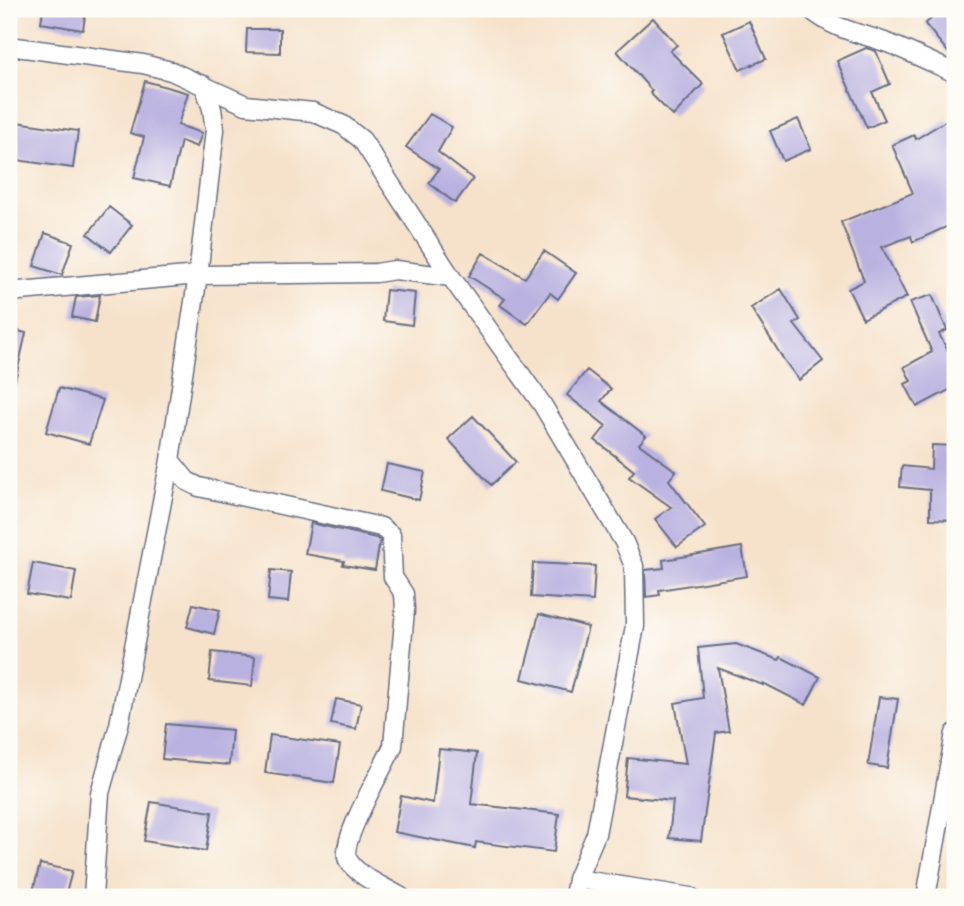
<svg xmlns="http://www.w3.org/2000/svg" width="964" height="906" font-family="Sriracha,sans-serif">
	<rect width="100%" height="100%" fill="#fdfcf7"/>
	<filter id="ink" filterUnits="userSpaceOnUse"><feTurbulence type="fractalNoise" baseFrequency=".0143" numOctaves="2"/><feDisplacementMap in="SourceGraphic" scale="14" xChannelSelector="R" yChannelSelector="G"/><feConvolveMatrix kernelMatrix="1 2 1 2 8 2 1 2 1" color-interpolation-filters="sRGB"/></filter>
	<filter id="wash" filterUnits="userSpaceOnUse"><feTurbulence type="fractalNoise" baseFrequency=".00686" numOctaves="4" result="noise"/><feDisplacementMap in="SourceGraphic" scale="28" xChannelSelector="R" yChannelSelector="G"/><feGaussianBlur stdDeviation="1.57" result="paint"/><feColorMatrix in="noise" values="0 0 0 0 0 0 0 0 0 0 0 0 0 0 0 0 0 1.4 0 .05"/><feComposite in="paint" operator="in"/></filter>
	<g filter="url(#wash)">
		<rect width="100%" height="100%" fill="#f6e2ca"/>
		<g id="blocks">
			<path fill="#b9b1e0" d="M43,9h43l-3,21 -42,-7z
				M943,9h12v52l-30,-37z
				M653,18l24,27 -7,6 33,33 -30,32 -23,-23 2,-2 -35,-40z
				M749,21l17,38 -26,11 -17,-37z
				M247,29h33v24l-34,-1z
				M866,48l10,3 14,33 -18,8 13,28 -18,8 -30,-67z
				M145,81l43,12 -10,32 24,8 -5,14 -16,-6 -11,45 -36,-8 10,-41 -14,-4z
				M430,114l22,13 -14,25 35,27 -18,24 -26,-20 10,-14 -33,-22z
				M798,119l13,30 -28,12 -13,-30z
				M947,120l8,13v90l-42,19 -2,-6 -29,11 25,50 -44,22 -15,-30 16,-8 -23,-59 72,-29 -21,-48 22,-10 2,4z
				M10,121l68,10 -5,37 -64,-9z
				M109,207l23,18 -21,27 -23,-18z
				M45,233l28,10 -11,32 -28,-9z
				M544,251l32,22 -18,26 -8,-6 -23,31 -27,-19 5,-6 -36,-23 14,-23 42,25z
				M781,289l19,31 -6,4 29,37 -24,19 -15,-20 -33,-52z
				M386,290l29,3 -3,32 -29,-4z
				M100,295l-5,27 -23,-5 4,-20z
				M932,295l15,35 -8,4 16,30v23l-38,20 -12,-23 6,-3 -7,-14 28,-15 -22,-50z
				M9,329l17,4 -11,48 -6,-1z
				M587,370l24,19 -10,12 45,35 -7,8 37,27 -7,9 36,47 -28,20 -22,-28 16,-12 -42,-30 5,-6 -39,-31 11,-14 -39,-31z
				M59,388l44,12 -14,44 -43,-12z
				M473,416l43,46 -25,23 -43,-46z
				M932,445l23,1v74l-25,-1v-29l-30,-3 2,-21 29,3z
				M387,464l38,8 -6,28 -38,-9z
				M311,523l65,15 4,3 -5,29 -32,-5 1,-4 -39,-7z
				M742,547l5,29 -88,14 1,5 -14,2 -1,-27 19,-2 -1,-8z
				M33,563l43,8 -5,30 -44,-7z
				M533,563l62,3 -2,35 -62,-4z
				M271,570l20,2 -3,30 -20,-2z
				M193,604l27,6 -6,24 -27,-7z
				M539,614l49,13 -17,65 -49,-13z
				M736,644l43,16 2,-3 39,20 -14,28 -43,-22v2l-45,-17 11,63 -13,2 -15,108 -32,-3 4,-37 -49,-5 4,-38 58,6 -11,-61 28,-5 -5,-50z
				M212,652l43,5 -3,29 -43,-5z
				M879,697l19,2 -11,69 -19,-3z
				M336,699l25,5 -5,25 -25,-5z
				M166,724l66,6 -3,35 -67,-6z
				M270,735l70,10 -6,38 -69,-10z
				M439,749l38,4 -6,51 88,10 -5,38 -78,-10 -1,6 -81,-16 7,-36 32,7z
				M151,802l61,10 -6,39 -62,-10z
				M40,864l32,7 -7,26 -32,-6z"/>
		</g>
	</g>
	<g filter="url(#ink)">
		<use href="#blocks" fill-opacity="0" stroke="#686e84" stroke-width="2"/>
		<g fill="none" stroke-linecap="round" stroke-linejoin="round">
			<defs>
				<path id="street" d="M810,9c30,24 47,22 80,35 22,9 43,19 65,29
					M9,46l134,18 28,7 75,34 67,7 30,13 19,15 89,137 91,127 82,138 10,24 1,60 -39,208 -19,45 -3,18
					M9,292l189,-17 178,-2 19,-3 56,7
					M170,460l17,21 12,6 182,40 10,8 2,42 11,17 1,16 -12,136c-9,21 -55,97 -45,114 10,17 37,27 53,37
					M577,879l114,18
					M93,897l7,-104 19,-68 51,-265 28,-185 17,-145 -3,-21 -8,-24
					M926,897l29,-164"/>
			</defs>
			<use href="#street" stroke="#686e84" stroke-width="21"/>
			<use href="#street" stroke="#fff" stroke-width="18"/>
		</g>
	</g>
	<rect width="964" height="906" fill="none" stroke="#fdfcf7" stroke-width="35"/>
</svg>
